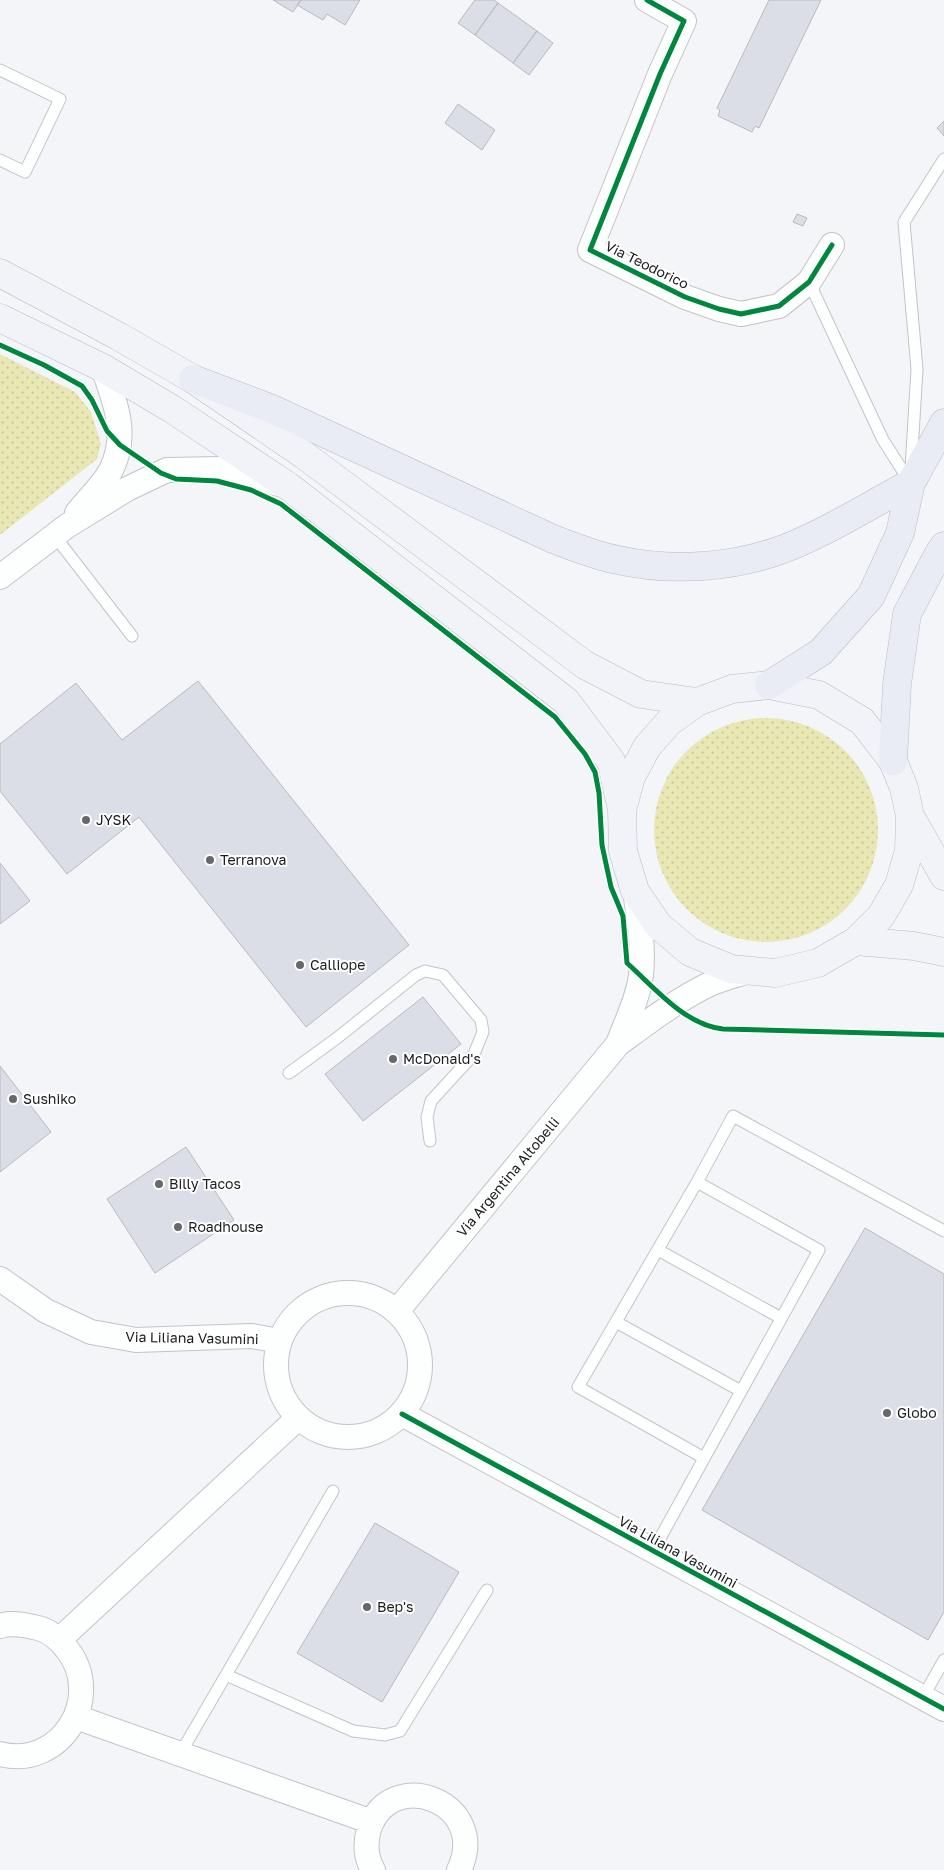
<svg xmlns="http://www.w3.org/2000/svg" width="944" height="1870" font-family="'Golos Text',sans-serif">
	<defs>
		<pattern id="grass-dots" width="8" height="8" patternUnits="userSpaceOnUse" patternTransform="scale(1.25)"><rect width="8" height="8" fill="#e9e7b3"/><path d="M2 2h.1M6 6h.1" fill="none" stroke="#c7c69a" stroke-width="1.8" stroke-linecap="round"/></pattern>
	</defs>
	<rect width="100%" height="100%" fill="#f3f5f8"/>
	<path fill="url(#grass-dots)" d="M0,354l75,38 16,20 10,32 -4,15 -97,76z
		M654 830a112 112 0 1 1 224 0a112 112 0 1 1-224 0Z"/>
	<path fill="#dbdee6" stroke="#b8babc" d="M273,0h28l-8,12z
		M301,0h59l-15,25 -18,-11 -4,6 -26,-15z
		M475,0h19l4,3 -23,32 -17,-12z
		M769,0h52l-62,128 -4,-2 -3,6 -34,-16 2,-6 -3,-2z
		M498,3l39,28 -24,32 -38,-28z
		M537,31l16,12 -24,32 -16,-12z
		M458,104l37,26 -13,20 -37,-27z
		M944,121v15l-7,-8z
		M797,214l10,4 -4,8 -10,-4z
		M198,681l211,264 -103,82 -167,-210 -72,57 -67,-83v-47l76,-61 46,57z
		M0,863l30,38 -30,23z
		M423,997l38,47 -98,77 -38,-47z
		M0,1066l51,66 -51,40z
		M186,1147l48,73 -79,53 -48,-74z
		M865,1228l79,46v338l-16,28 -226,-130z
		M375,1523l84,49 -77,130 -85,-49z"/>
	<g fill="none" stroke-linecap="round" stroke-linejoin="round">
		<defs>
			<path id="service" d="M0,70l60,29 -35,73 -25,-12
				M809,282l74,158 27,42
				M911,468l6,-99 -13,-147 40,-63
				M54,535l78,101
				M289,1073l48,-35 79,-63 9,-4 18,4 38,45 2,12 -9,22 -43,47 -4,16 3,24
				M697,1182l36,-66 211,115
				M658,1250l123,68
				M616,1322l125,69
				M653,1551l166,-301 -122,-68 -119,205 126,71
				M226,1675l127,56 32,4 15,-4 87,-141
				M923,1697l21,-37
				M180,1754l153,-263"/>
			<path id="minor" d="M647,0l37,21 -24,53 -70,176 95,47 34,12 22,5 38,-8 30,-24 23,-37
				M77,513c10,-13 27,-29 34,-43 18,-35 4,-69 -8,-102
				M0,577l67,-51 60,-37 40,-19 53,-1 59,15
				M618,1044c8,-22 20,-45 23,-69 3,-28 -2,-57 -6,-84
				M0,1279l46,32 45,21 45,8 116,-4 27,5
				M276 1365a72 72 0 1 1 144 0a72 72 0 1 1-144 0Z
				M397,1311l221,-267c30,-22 60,-45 94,-61 12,-5 25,-8 37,-12
				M402,1414l542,295
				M0,1626c12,-4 26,-1 38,2 11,3 21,11 28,20 40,48 -5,122 -66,106
				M59,1640l239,-222
				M76,1717l296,105
				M373,1870c-7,-12 -8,-27 -4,-41 22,-65 122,-26 90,41"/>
			<path id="primary" d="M0,273l118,63 75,43 111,76 281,210 56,29 56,8
				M0,318l103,50 69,41 116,77 278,215 45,60 10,44
				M910,816l-1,35 -10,34 -18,31 -25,25 -38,22 -43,10 -44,-4 -41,-17 -32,-27 -23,-34 -12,-40 -1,-41 9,-33 16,-30 22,-25 28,-20 35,-13 37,-4 50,10 43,26 31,40 11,27 6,28 34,60
				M856,941l58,5 30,6"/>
			<path id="motorway" d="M193,379l77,29 283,131c21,8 43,17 65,21 54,12 116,8 168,-12 43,-17 84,-43 125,-65
				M769,685l52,-33 50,-56 29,-63 11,-50 33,-60
				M893,761l4,-77 10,-70 31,-59 6,-9"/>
		</defs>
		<use href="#service" stroke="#c2c4c6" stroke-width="13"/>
		<use href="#minor" stroke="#c2c4c6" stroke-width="26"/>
		<use href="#primary" stroke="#b9bcc6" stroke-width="29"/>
		<use href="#motorway" stroke="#b9bcc6" stroke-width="29"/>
		<use href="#service" stroke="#fdfefe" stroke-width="11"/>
		<use href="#minor" stroke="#fdfefe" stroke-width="24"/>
		<use href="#primary" stroke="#f1f3f8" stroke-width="28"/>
		<use href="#motorway" stroke="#e9ecf4" stroke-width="28"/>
		<defs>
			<path id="cycleway" d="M647,0l37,21 -24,53 -70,176 95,47 34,12 22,5 38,-8 30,-24 23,-37
				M0,345l44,20 38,21 10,14 15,31 13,14 41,28 15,6 41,2 34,9 30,14 274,213 30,37 10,18 4,21 3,52 9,42 12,29 4,47c28,25 58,62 96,66l221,6
				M402,1414l542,295"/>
		</defs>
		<use href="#cycleway" stroke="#fff" stroke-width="8"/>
		<use href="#cycleway" stroke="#00873e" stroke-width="5"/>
	</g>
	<g fill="#67686a" stroke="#fff" stroke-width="2">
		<circle cx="86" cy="820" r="5"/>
		<circle cx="210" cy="860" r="5"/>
		<circle cx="300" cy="965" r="5"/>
		<circle cx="393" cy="1059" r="5"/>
		<circle cx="13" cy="1099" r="5"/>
		<circle cx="159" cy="1184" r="5"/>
		<circle cx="178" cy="1227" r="5"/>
		<circle cx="887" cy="1413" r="5"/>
		<circle cx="367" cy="1607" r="5"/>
	</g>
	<g text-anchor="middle" stroke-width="4" stroke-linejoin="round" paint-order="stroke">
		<g font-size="14" fill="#1b1c1e" stroke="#fff">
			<text transform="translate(647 265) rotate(26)" y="5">Via Teodorico</text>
			<text transform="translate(508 1177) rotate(-50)" y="5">Via Argentina Altobelli</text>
			<text transform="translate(192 1338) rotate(1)" y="5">Via Liliana Vasumini</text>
			<text transform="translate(678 1552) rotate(29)" y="5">Via Liliana Vasumini</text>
		</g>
		<g font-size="14" fill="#1b1c1e" stroke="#fff" text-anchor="start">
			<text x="96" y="825">JYSK</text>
			<text x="220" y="865">Terranova</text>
			<text x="310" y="970">Calliope</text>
			<text x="403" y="1064">McDonald's</text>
			<text x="23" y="1104">Sushiko</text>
			<text x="169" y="1189">Billy Tacos</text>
			<text x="188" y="1232">Roadhouse</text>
			<text x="897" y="1418">Globo</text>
			<text x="377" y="1612">Bep's</text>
		</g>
	</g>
</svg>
